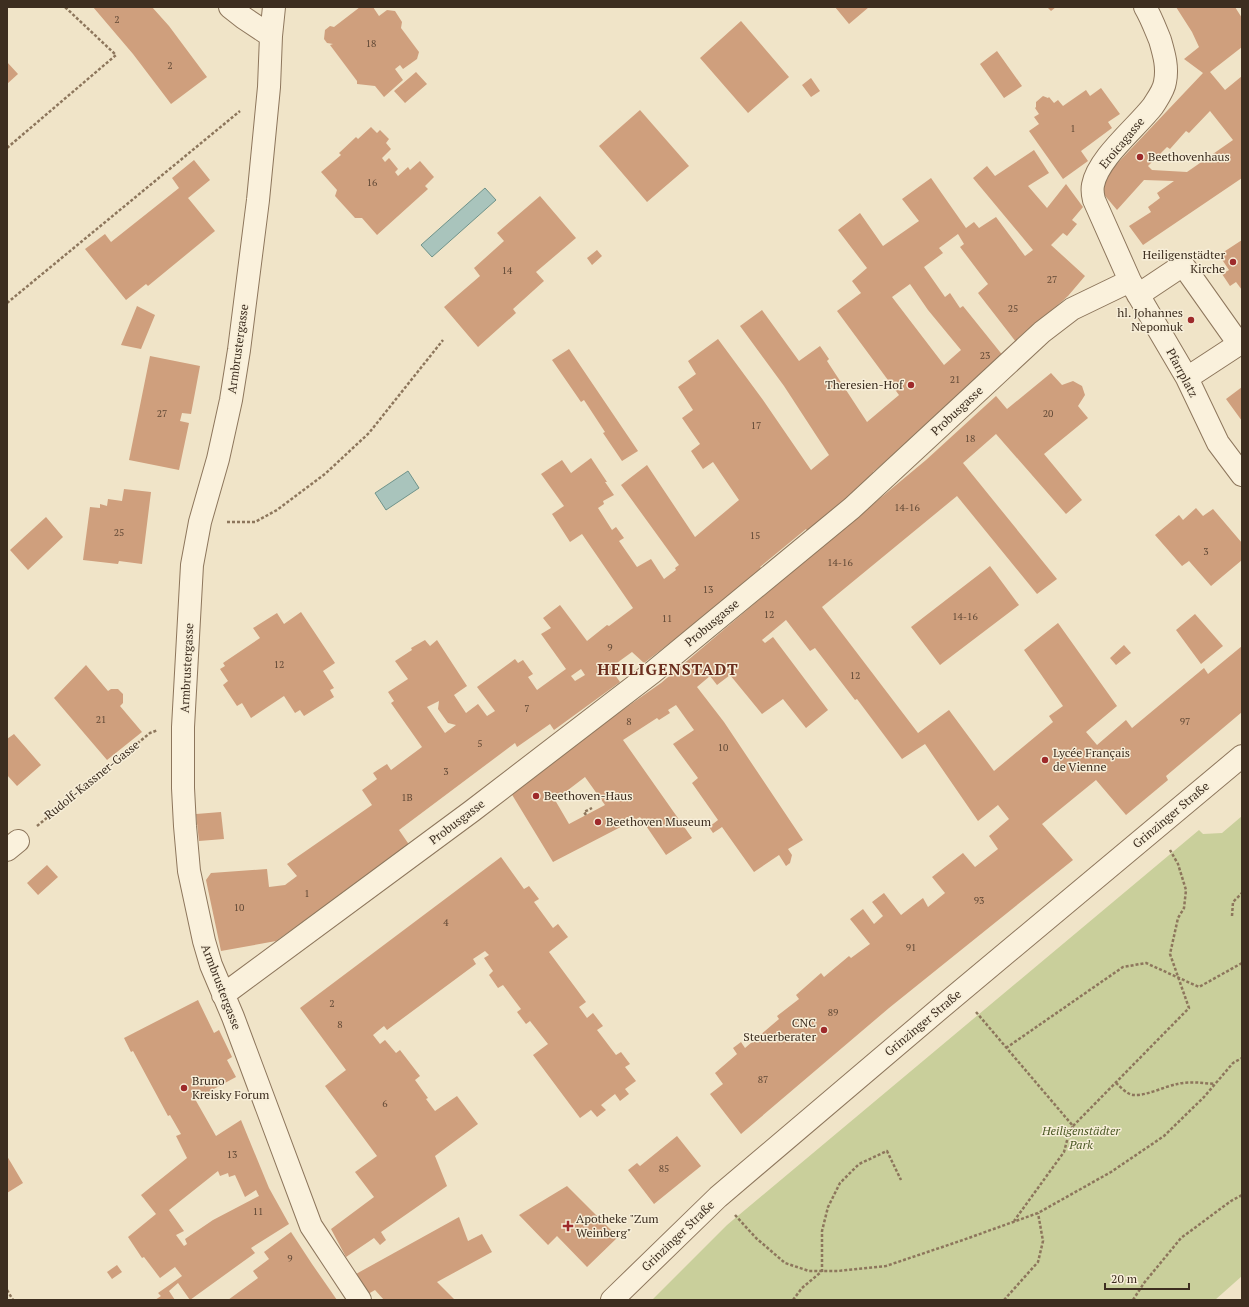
<svg xmlns="http://www.w3.org/2000/svg" width="1249" height="1307" font-family="'PT Serif',serif">
	<rect width="100%" height="100%" fill="#f0e4c8"/>
	<path fill="#c9cf9b" d="M1242,816v460l-27,24h-563l75,-75 472,-395 4,4 19,-1z"/>
	<path fill="#a9c4bc" stroke="#6f938a" d="M485,188l11,12 -64,57 -11,-12z
		M408,471l11,17 -33,22 -11,-17z"/>
	<path fill="#cf9f7d" fill-rule="evenodd" d="M93,7h59l17,19 38,51 -36,27 -38,-50z
		M360,7h13l6,9 8,-6 8,1 7,11 -1,6 18,24 -2,7 -14,10 -3,-4 -5,4 8,11 -19,17 -9,-11 -18,-2v-3l-27,-36 3,-1 -6,-1 -3,-4 1,-9 5,-4 4,1z
		M835,7h34l-20,17z
		M1047,7h9l-5,4z
		M1176,7h59l7,11v29l-32,25 15,18 17,-14v102l-99,67 -14,-19 22,-14 -3,-5 12,-9 -3,-5 17,-12 -30,-1 -27,30 -16,-19 10,-21 92,-97 -19,-14 15,-12 -7,-15zM1210,111l23,29 -46,32 -35,-2 -4,-4 19,-19 3,2 16,-18 3,2z
		M741,21l48,56 -41,36 -48,-55z
		M997,51l25,35 -18,12 -24,-34z
		M7,62l11,12 -11,10z
		M416,72l11,12 -22,19 -11,-12z
		M811,78l9,13 -9,6 -9,-12z
		M1101,88l19,26 -12,8 4,6 -31,23 7,10 -25,18 -34,-48 10,-7 -5,-7 5,-3 -4,-6 1,-1v-5l7,-6 5,2 1,-1 5,6 4,-3 5,6 23,-16 4,6z
		M640,110l49,56 -42,36 -48,-56z
		M371,127l6,6 3,-3 9,9 -3,4 5,6 -9,9 3,4 4,-4 9,11 -3,3 3,4 10,-9 2,3 10,-9 14,16 -9,9 3,3 -51,46 -15,-17h-7l-20,-22 2,-6 -16,-18 20,-17 -2,-2 17,-16 2,2z
		M1034,150l15,23 -21,13 19,22 19,-24 17,23 -11,13 5,4 -10,12 -4,-3 -12,12 34,31 -17,20 -52,46 -38,-49 10,-9 -28,-37 4,-3 -6,-10 -19,14 4,5 -19,14 21,30 5,-4 10,15 3,-2 41,51 -56,52 -75,63 3,5 -68,55 -2,-3 -46,38 3,3 -27,22 -92,71 -12,-11 -22,16 10,14 -66,48 -4,-6 -33,23 -2,-4 -116,87 11,16 -134,95 -55,10 -15,-71 5,-7 56,-4 2,18 16,-2 12,-9 -10,-12 85,-59 -10,-15 15,-11 -4,-6 14,-9 4,6 31,-23 -31,-44 3,-2 -6,-9 20,-13 -13,-18 17,-11 -1,-2 14,-8 5,6 7,-6 30,46 -13,9 12,18 12,-9 9,12 8,-5 -18,-24 38,-28 3,4 5,-3 10,14 -5,3 9,13 29,-21 -25,-35 10,-6 -8,-10 17,-13 27,36 20,-16 2,1 24,-18 -51,-74 -12,8 -18,-28 12,-8 -23,-32 21,-14 9,13 20,-15 16,24h-2l9,13 -11,6 1,3 -6,4 14,22 4,-3 8,11 -5,3 18,26 14,-8 13,20 12,-9 -1,-2 4,-3 -58,-80 26,-20 48,72 44,-37 -26,-38 -10,7 -12,-18 9,-7 -18,-26 11,-8 -15,-23 18,-13 -8,-13 30,-22 45,61 48,70 18,-15 -45,-69 -44,-60 22,-16 37,51 21,-15 9,13 -2,2 40,61 32,-27 -62,-84 24,-18 -9,-12 15,-13 -29,-38 22,-17 23,33 36,-25 -17,-22 29,-21 35,50 8,-6 5,6 17,-11 29,39 8,-6 -60,-72 14,-12 8,10zM910,284l18,26 33,40 -17,15 -52,-68zM581,669l4,6 -10,6 -4,-5zM439,701l-1,8 10,14 8,2 -11,8 -18,-26z
		M194,160l16,20 -22,18 27,33 -67,55 -2,-2 -20,16 -41,-51 20,-15 6,8 68,-54 -7,-10z
		M540,196l36,42 -40,34 8,9 -31,28 3,4 -38,34 -34,-40 36,-31 -6,-8 30,-27 -7,-8z
		M1242,240v50l-6,-8 -6,4 -8,-12 7,-4 -10,-15z
		M597,250l5,6 -10,9 -5,-7z
		M137,306l18,9 -14,34 -20,-4z
		M569,349l69,102 -16,10 -19,-28 2,-1 -21,-32 -3,2 -29,-42z
		M150,356l50,10 -9,48 -9,-1 -2,8 9,2 -10,47 -50,-10z
		M1051,373l11,12 11,-4 9,5 3,9 -7,11 10,12 -44,36 38,46 -16,14 -70,-80 -33,29 94,116 -20,15 -80,-98 -135,111 96,126 31,-23 45,61 59,-49 -4,-6 14,-10 -39,-56 34,-27 59,83 -31,26 11,13 29,-25 6,8 72,-60 4,6 34,-28v66l-76,64 2,4 -42,35 -30,-35 -54,44 31,36 -184,148 -148,126 -31,-40 13,-10 -8,-11 22,-19 -4,-6 8,-6 4,6 34,-29 -2,-3 22,-17 -3,-4 25,-22 3,4 25,-21 2,2 19,-14 -20,-25 13,-10 11,15 9,-8 -11,-14 12,-9 17,22 22,-17 5,9 17,-14 -13,-16 31,-24 12,14 23,-18 -9,-13 20,-17 -11,-14 -20,16 -53,-77 -23,15 -45,-60 -2,1 -40,-52 -5,3 -24,-31 -24,20 3,3 8,-6 55,73 -22,18 -23,-29 -21,15 -32,-39 -13,10 -7,-9 -13,11 27,35 79,118 -15,9 4,6 -2,8 -4,3 -7,-11 -25,17 -32,-45 -9,6 -4,-6 9,-7 -26,-37 6,-5 -25,-34 21,-14 -18,-25 -8,5 2,3 -11,7 -2,-2 -34,22 69,98 -26,17 -26,-38 -87,45 -42,-69 73,-56 77,-54 133,-113 132,-110 70,-64 11,13zM585,777l20,28 -36,19 -14,-24z
		M1242,387v34l-16,-22z
		M124,489l27,3 -9,72 -23,-3 -1,3 -35,-4 7,-53 10,1v-4l7,2 1,-7 14,2z
		M1196,508l7,8 10,-7 29,34v17l-31,26 -22,-25 -7,5 -27,-31 24,-20 4,5z
		M46,517l17,20 -35,33 -18,-20z
		M990,566l29,39 -79,60 -29,-38z
		M301,612l34,51 -12,8 11,17 -4,2 4,7 -30,19 -4,-6 -5,3 -11,-17 -33,22 -9,-15 -5,3 -14,-21 5,-4 -8,-12 5,-3 -2,-3 37,-25 -7,-10 24,-15 7,11z
		M1195,614l28,32 -22,18 -25,-34z
		M1124,645l7,8 -15,12 -6,-7z
		M86,665l22,26 3,-2h7l5,5v9l-3,3 22,26 -35,28 -53,-62z
		M14,734l27,31 -24,21 -10,-11v-36z
		M221,812l3,27 -25,2 -3,-27z
		M501,857l23,32 5,-3 10,13 -5,3 19,26 5,-4 10,13 -19,15 37,50 -7,5 8,11 6,-5 10,13 -6,4 19,25 5,-3 9,12 -5,3 11,14 -11,8 4,5 -9,7 -5,-7 -14,11 5,5 -9,7 -6,-7 -11,8 -47,-63 15,-11 -18,-23 -4,3 -9,-12 4,-3 -18,-24 -5,3 -9,-13 4,-4 -9,-13 5,-3 -4,-4 -12,8 3,5 -89,66 -3,-4 -11,9 7,9 5,-4 11,13 4,-3 20,26 -5,4 13,18 -2,1 9,12 22,-15 21,28 -43,32 12,30 -66,46 5,8 -6,5 -6,-7 -28,19 -15,-28 43,-32 -19,-25 22,-16 -52,-70 21,-16 -46,-62z
		M47,865l11,12 -20,18 -11,-12z
		M198,1000l16,33 5,-3 13,27 -5,3 9,17 -41,22 21,37 25,-16 28,68 20,36 -38,24 4,5 -65,47 -12,-17 -9,8 6,9h-20l6,-4 -3,-3 24,-17 -7,-9 -15,11 -16,-21 -2,1 -14,-21 28,-23 -15,-19 46,-37 -11,-22 5,-2 -11,-19 -2,1 -35,-65 -2,1 -7,-14zM218,1171l2,5 8,-3 1,4 6,-2 10,22 11,-7 3,6 -46,24 -28,19 2,5 -3,2 -8,-11 8,-4 -15,-21z
		M677,1136l24,30 -47,38 -26,-34 9,-7 3,3z
		M7,1156l16,27 -16,10z
		M567,1186l51,51 -31,30 -30,-31 -9,9 -29,-30z
		M459,1217l9,24 14,-7 10,18 -55,30 18,18h-71l-9,-10 -7,4 -12,-20z
		M291,1232l21,32 25,36h-109l30,-22 -5,-7 16,-12 -5,-7z
		M117,1265l5,7 -10,7 -5,-7z"/>
	<g fill="none" stroke-linecap="round" stroke-linejoin="round">
		<defs>
			<path id="minor" d="M230,7l14,11 27,18
				M274,7l-3,29 -2,51 -11,113 -19,150 -8,50 -13,59 -18,63 -8,43 -9,162v61l2,38 4,45 15,70 7,24 22,52 78,209 49,74
				M1145,7c6,10 10,21 15,33 4,14 8,27 5,42 -1,8 -7,16 -12,24 -17,22 -55,52 -60,79 -1,5 0,11 1,15l36,81 57,97 31,65 24,32
				M1138,295l45,-30 56,79 -52,34
				M7,850l11,-9
				M223,995l249,-184 181,-139 199,-164 190,-176 30,-23 58,-28
				M612,1300l106,-103 232,-197 292,-244"/>
		</defs>
		<use href="#minor" stroke="#8d765c" stroke-width="24"/>
		<path stroke="#8d765c" stroke-width="2.5" stroke-dasharray="3 2" stroke-linecap="butt" d="M7,148l109,-93 -51,-48
			M7,303l233,-192
			M227,522h28l22,-12 48,-36 44,-41 74,-93
			M586,815l-2,-3 8,-4
			M37,826l113,-93 8,-3
			M1232,916l1,-14 9,-9
			M976,1012l97,114 -4,7 -5,19 -50,69
			M1006,1048l117,-81 23,-4 53,24 43,-24
			M1116,1083c5,4 11,12 18,12 12,1 32,-9 43,-11 13,-3 25,-1 38,0
			M1073,1126l116,-118 -19,-54 8,-36 6,-10 2,-18 -8,-26 -8,-14
			M735,1215l21,23 29,25 24,8h29l48,-5 77,-26 75,-27 73,-41 53,-36 40,-39 29,-34 9,-5
			M822,1272v-41l6,-24 12,-24 19,-19 28,-13 14,29
			M7,1290l6,10
			M793,1300l9,-12 19,-16
			M1004,1300l34,-38 5,-21 -5,-28
			M1133,1300l11,-17 37,-45 50,-37 11,-6"/>
		<use href="#minor" stroke="#faf1dc" stroke-width="22"/>
	</g>
	<g fill="#9e2a2b" stroke="#f7eed8" stroke-width="1.5">
		<circle cx="1140" cy="157" r="4"/>
		<circle cx="1233" cy="262" r="4"/>
		<circle cx="1191" cy="320" r="4"/>
		<circle cx="911" cy="385" r="4"/>
		<circle cx="1045" cy="760" r="4"/>
		<circle cx="536" cy="796" r="4"/>
		<circle cx="598" cy="822" r="4"/>
		<circle cx="824" cy="1030" r="4"/>
		<circle cx="184" cy="1088" r="4"/>
		<path d="M566 1220h4v4h4v4h-4v4h-4v-4h-4v-4h4z"/>
	</g>
	<g text-anchor="middle" stroke-width="3" stroke-linejoin="round" paint-order="stroke">
		<g font-size="10" fill="#624a37">
			<text x="117" y="23">2</text>
			<text x="371" y="47">18</text>
			<text x="170" y="69">2</text>
			<text x="1073" y="132">1</text>
			<text x="372" y="186">16</text>
			<text x="507" y="274">14</text>
			<text x="1052" y="283">27</text>
			<text x="1013" y="312">25</text>
			<text x="985" y="359">23</text>
			<text x="955" y="383">21</text>
			<text x="162" y="417">27</text>
			<text x="1048" y="417">20</text>
			<text x="756" y="429">17</text>
			<text x="970" y="442">18</text>
			<text x="907" y="511">14-16</text>
			<text x="119" y="536">25</text>
			<text x="755" y="539">15</text>
			<text x="1206" y="555">3</text>
			<text x="840" y="566">14-16</text>
			<text x="708" y="593">13</text>
			<text x="769" y="618">12</text>
			<text x="965" y="620">14-16</text>
			<text x="667" y="622">11</text>
			<text x="610" y="651">9</text>
			<text x="279" y="668">12</text>
			<text x="855" y="679">12</text>
			<text x="527" y="712">7</text>
			<text x="101" y="723">21</text>
			<text x="629" y="725">8</text>
			<text x="1185" y="725">97</text>
			<text x="480" y="747">5</text>
			<text x="723" y="751">10</text>
			<text x="446" y="775">3</text>
			<text x="407" y="801">1B</text>
			<text x="307" y="897">1</text>
			<text x="979" y="904">93</text>
			<text x="239" y="911">10</text>
			<text x="446" y="926">4</text>
			<text x="911" y="951">91</text>
			<text x="332" y="1007">2</text>
			<text x="833" y="1016">89</text>
			<text x="340" y="1028">8</text>
			<text x="763" y="1083">87</text>
			<text x="385" y="1107">6</text>
			<text x="232" y="1158">13</text>
			<text x="664" y="1172">85</text>
			<text x="258" y="1215">11</text>
			<text x="290" y="1262">9</text>
		</g>
		<g font-size="12" fill="#3d2e20" stroke="#f7eed8">
			<text transform="translate(1122 143) rotate(-50)" y="4">Eroicagasse</text>
			<text transform="translate(238 349) rotate(-82)" y="4">Armbrustergasse</text>
			<text transform="translate(1182 373) rotate(62)" y="4">Pfarrplatz</text>
			<text transform="translate(957 411) rotate(-43)" y="4">Probusgasse</text>
			<text transform="translate(712 623) rotate(-40)" y="4">Probusgasse</text>
			<text transform="translate(187 668) rotate(-87)" y="4">Armbrustergasse</text>
			<text transform="translate(92 780) rotate(-39)" y="4">Rudolf-Kassner-Gasse</text>
			<text transform="translate(1171 815) rotate(-40)" y="4">Grinzinger Straße</text>
			<text transform="translate(457 822) rotate(-37)" y="4">Probusgasse</text>
			<text transform="translate(221 987) rotate(69)" y="4">Armbrustergasse</text>
			<text transform="translate(923 1023) rotate(-40)" y="4">Grinzinger Straße</text>
			<text transform="translate(678 1236) rotate(-44)" y="4">Grinzinger Straße</text>
		</g>
		<g font-size="12" fill="#3d2e20" stroke="#f7eed8" text-anchor="start">
			<text x="1148" y="161">Beethovenhaus</text>
			<text x="1225" y="259" text-anchor="end">Heiligenstädter<tspan x="1225" dy="14">Kirche</tspan></text>
			<text x="1183" y="317" text-anchor="end">hl. Johannes<tspan x="1183" dy="14">Nepomuk</tspan></text>
			<text x="903" y="389" text-anchor="end">Theresien-Hof</text>
			<text x="1053" y="757">Lycée Français<tspan x="1053" dy="14">de Vienne</tspan></text>
			<text x="544" y="800">Beethoven-Haus</text>
			<text x="606" y="826">Beethoven Museum</text>
			<text x="816" y="1027" text-anchor="end">CNC<tspan x="816" dy="14">Steuerberater</tspan></text>
			<text x="192" y="1085">Bruno<tspan x="192" dy="14">Kreisky Forum</tspan></text>
			<text x="576" y="1223">Apotheke "Zum<tspan x="576" dy="14">Weinberg"</tspan></text>
		</g>
		<g font-size="12" font-style="italic" fill="#4d5a26" stroke="#f7eed8">
			<text x="1081" y="1135">Heiligenstädter<tspan x="1081" dy="14">Park</tspan></text>
		</g>
		<g font-size="16" font-weight="bold" letter-spacing="1" fill="#6b2e1e" stroke="#f7eed8">
			<text x="668" y="675">HEILIGENSTADT</text>
		</g>
	</g>
	<rect width="1249" height="1307" fill="none" stroke="#3d2e20" stroke-width="16"/>
	<path d="M1105 1283v6h84v-6" fill="none" stroke="#3d2e20" stroke-width="2"/>
	<text x="1111" y="1283" font-size="12" fill="#3d2e20" stroke="#f7eed8" stroke-width="3" paint-order="stroke">20 m</text>
</svg>
